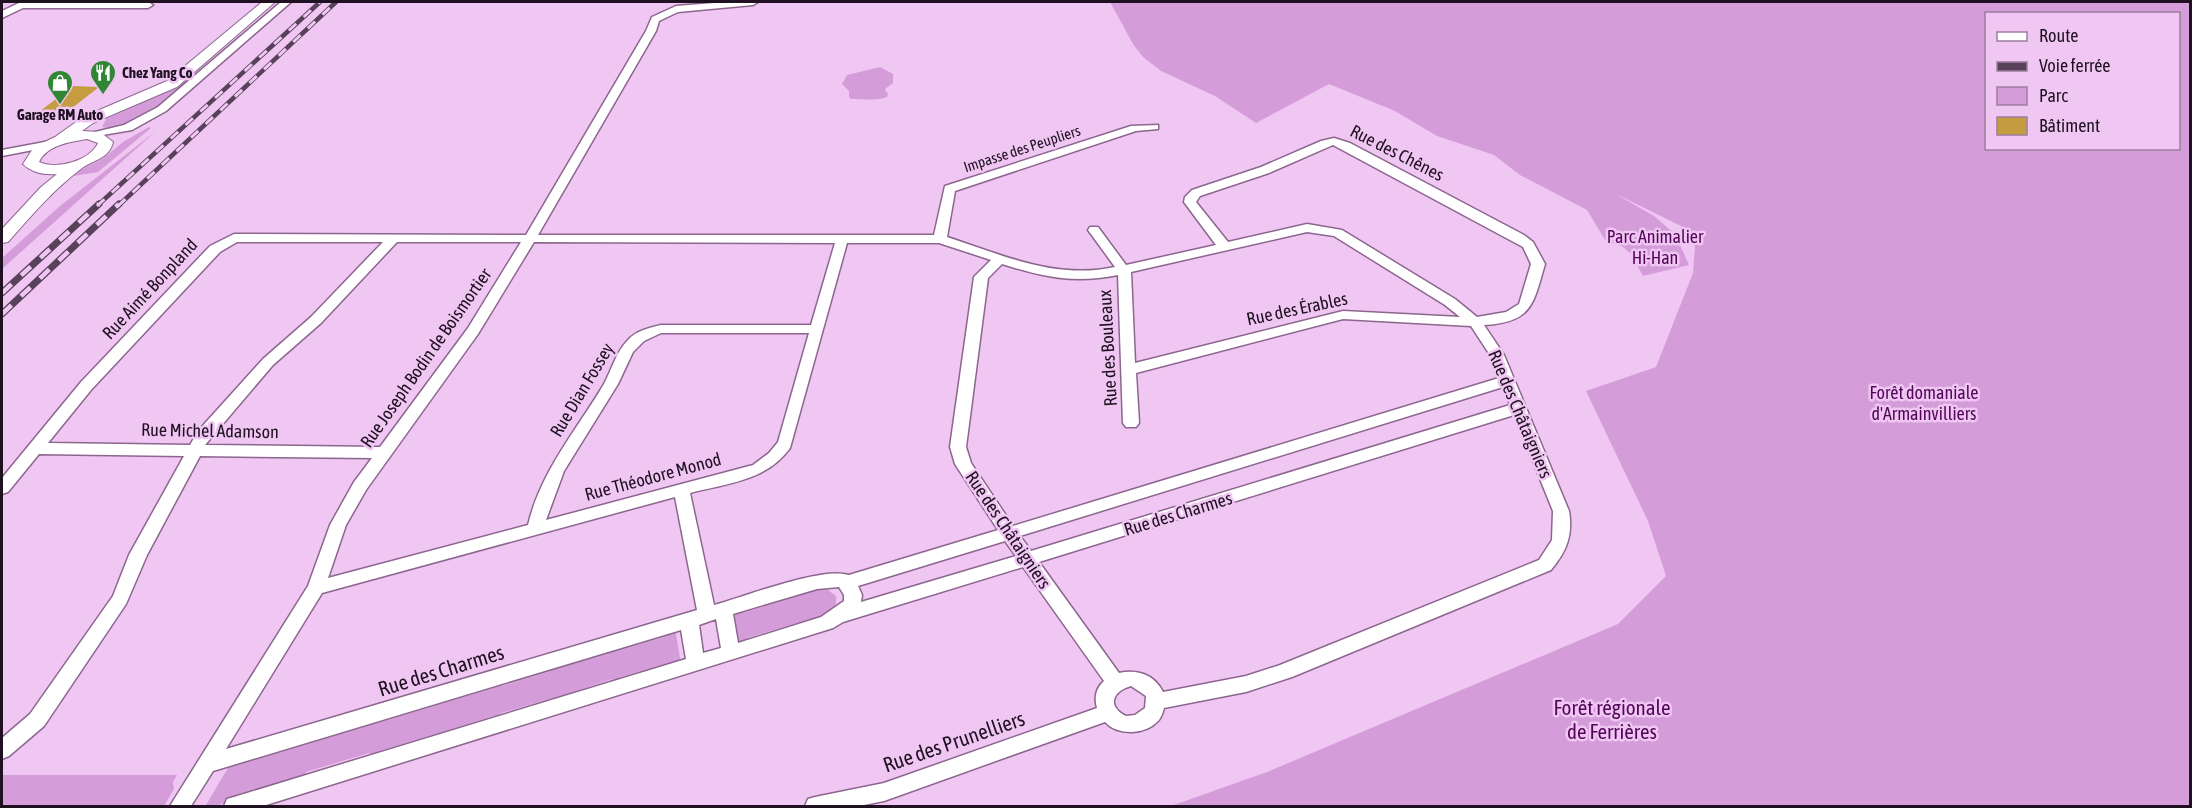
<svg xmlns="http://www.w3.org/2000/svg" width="2192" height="808" font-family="'Asap Condensed',sans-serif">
	<rect width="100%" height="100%" fill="#f0c6f3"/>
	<path fill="#d49dd9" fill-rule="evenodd" d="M1110,2h1080v804h-1019l96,-34 351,-148 48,-48 -18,-55 -62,-130 70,-24 37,-94 2,-26 -14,-21 -67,-33 40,23 21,18 14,31 -46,11 -12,-22 -8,-7 -18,-7 -18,-30 -67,-35 -26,-20 -57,-19 -42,-25 -66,-27 -73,39 -41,-27 -54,-25 -18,-14 -10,-13zM1986,14h192v134h-192z
		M880,67l13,7v9l-8,6 3,5 -1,3c-8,4 -25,2 -36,2l-2,-2v-6l-7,-7 5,-9z
		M184,80h4c-21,18 -56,55 -86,47l4,-8 53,-24z
		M149,127l2,1 -53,44 -31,5 37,-19 19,-16z
		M156,131l-154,138v-11l58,-52z
		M824,587l12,9c2,17 -10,21 -23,27l-3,-4 -63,19 -1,6 -6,1 -8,-34 7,-2 4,4 59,-18 3,-5z
		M675,628l6,36 -9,2 -3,-3 -49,14 -4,6 -4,-4 -51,17 -2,5 -6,-3 -52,15 -5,6 -3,-3 -53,17 -3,6 -4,1 -1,-5 -53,16 -5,6h-3l-2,-4 -63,19 -1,7 -87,26h-12l26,-44 80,-24 3,4 55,-16 4,-7h2l4,4 54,-16 1,-6h2l3,4 53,-16 2,-6 3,-1 4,5 49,-15 2,-6 3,-1 3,4 48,-14 6,-7 4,4 47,-14 3,-6z
		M2,775h175l-4,7 1,7 -10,17h-162z"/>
	<path fill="#c69c40" d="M73,86l26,1 -41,32 -27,-1z"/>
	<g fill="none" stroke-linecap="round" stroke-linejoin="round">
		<defs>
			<path id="minor" d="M21,2h127l5,3 -5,3h-125l-21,10v-7z
				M281,2h10l-125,109 -34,19 -41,7v-4l33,-8 34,-18z
				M727,2h31l-5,3 -75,7 -19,9 -3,10 -118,204h396l11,-49 186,-60 27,-1v4l-22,2 -181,60 -8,46c55,18 109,43 168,30l-27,-37 2,-3h8l28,38 90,-20 -32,-43 1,-5 7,-7 69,-23 60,-26 13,-3 16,5 174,92 9,7 12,22c-12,40 -12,58 -61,61l20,30 65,156c4,24 -2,40 -18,59l-259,107 -46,15 -82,16c-1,4 -3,10 -6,13 -13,14 -40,15 -53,1l-221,79 -25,5h-54l3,-7 7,-2 69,-14 213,-75c-3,-10 -1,-20 7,-27l-81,-114 -180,55 -10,6 -570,178h-39l3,-7 7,-2 452,-138 -5,-29 -468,141 -22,35h-21l138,-220 22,-61 24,-43 18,-24 -172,-2 -53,99 -21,49 -82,122 -35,30 -7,3v-21l28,-24 83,-118 16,-41 55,-99 -145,-2 -31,38 -6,2v-16l79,-96 129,-136 24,-12 292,1 120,-204 6,-14 24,-11zM1333,145l190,102 8,17 -12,40 -13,8 -29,5 -22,-18 -113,-69 -35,-6 -79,18 -32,-40 4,-6 69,-23zM1307,232l27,4 111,69 15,12 -117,-6 -208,52 -4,-91zM237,242h146l-72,75 -48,42 -65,72 -8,14 -142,-2 43,-53 129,-138zM397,242h124l-53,86 -88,119 -175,-2 68,-80 48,-42zM534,242l301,1 -24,82h-150c-12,3 -24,5 -33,15 -12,12 -16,29 -24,44 -28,47 -63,87 -76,141l-200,53 18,-53 20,-35 112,-156zM847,243h92l52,17 -17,17 -24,170 5,17 43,66 -149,45c-27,-9 -105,22 -135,30l-24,-112c38,-10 76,-12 100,-45zM1002,264c41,13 72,20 116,11l5,148 3,4h10l3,-4 -3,-50 207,-54 128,7 19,29 9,23 -486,148 -42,-63 -5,-16 22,-169zM661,333h148l-31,109 -9,11 -16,12 -207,55 18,-49 54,-87 15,-32 11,-11zM1503,387l7,18 -479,146 -11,-15zM1514,415l39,96 -1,29 -13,20 -259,105 -34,11 -83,16c-9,-18 -26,-23 -44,-19l-80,-111zM675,497l22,113 -471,139 96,-156zM1005,541l11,15 -155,46 1,-7 -4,-9zM839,587l5,8v6l-23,16 -83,26 -5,-29 84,-25zM716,619l5,29 -18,5 -4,-28zM1131,686l15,10 -1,12 -10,7 -9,1c-20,-10 -13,-25 5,-30z
				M50,141l6,3 -2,2 -52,10v-6z"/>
			<path id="secondary" d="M262,2h13l-98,85 -84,36 -11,8 18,1 13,10c-4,17 -18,17 -31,26 -28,21 -51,48 -74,74l-6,1v-14l39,-42 16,-13c-12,1 -25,-1 -34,-10l11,-17 21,-10 28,-20 84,-36zM87,139l11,4c-8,18 -42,27 -59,19 8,-17 31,-20 48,-23z"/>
		</defs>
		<use href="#minor" stroke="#8c668f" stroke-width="3"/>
		<use href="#secondary" stroke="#8c668f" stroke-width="2"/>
		<use href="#minor" fill="#fff" fill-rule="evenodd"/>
		<use href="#secondary" fill="#fff" fill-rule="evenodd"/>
		<defs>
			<path id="rail-far1" d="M97,206l223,-204
				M118,206l218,-204"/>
			<path id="rail" d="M2,293l97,-89
				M2,314l117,-110"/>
		</defs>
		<use href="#rail-far1" stroke="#58425a" stroke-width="4.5"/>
		<use href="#rail" stroke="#58425a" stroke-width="7"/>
		<use href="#rail-far1" stroke="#f0c6f3" stroke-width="3" stroke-dasharray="10" stroke-linecap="butt"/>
		<use href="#rail" stroke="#f0c6f3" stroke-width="4.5" stroke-dasharray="13" stroke-linecap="butt"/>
	</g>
	<defs>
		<symbol id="restaurant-pin" viewBox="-11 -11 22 30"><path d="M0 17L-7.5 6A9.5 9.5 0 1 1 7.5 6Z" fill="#318635" stroke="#f0c6f3"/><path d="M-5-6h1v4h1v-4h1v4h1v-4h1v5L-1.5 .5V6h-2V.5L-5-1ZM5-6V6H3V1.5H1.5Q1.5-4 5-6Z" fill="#fff"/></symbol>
		<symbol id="shop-pin" viewBox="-11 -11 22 30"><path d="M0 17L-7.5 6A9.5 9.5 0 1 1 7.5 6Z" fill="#318635" stroke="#f0c6f3"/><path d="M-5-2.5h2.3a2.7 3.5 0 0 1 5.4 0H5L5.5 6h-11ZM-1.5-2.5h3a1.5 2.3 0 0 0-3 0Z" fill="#fff"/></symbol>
	</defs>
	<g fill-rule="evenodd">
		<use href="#restaurant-pin" x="88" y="58" width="30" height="40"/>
		<use href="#shop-pin" x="45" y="68" width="30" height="40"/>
	</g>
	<g text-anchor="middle" stroke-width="5" stroke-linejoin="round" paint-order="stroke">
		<g font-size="15" font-weight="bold" fill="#1f1121" stroke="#f0c6f3" text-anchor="start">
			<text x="122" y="78">Chez Yang Co</text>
			<text x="60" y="120" text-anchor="middle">Garage RM Auto</text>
		</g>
		<g font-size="15" fill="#1f1121" stroke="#f0c6f3">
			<text transform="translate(1022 149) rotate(-18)" y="5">Impasse des Peupliers</text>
		</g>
		<g font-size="18" fill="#1f1121" stroke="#f0c6f3">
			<text transform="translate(1397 153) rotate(27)" y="6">Rue des Chênes</text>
			<text transform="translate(150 289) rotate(-47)" y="6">Rue Aimé Bonpland</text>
			<text transform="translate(1297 309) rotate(-12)" y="6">Rue des Érables</text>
			<text transform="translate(1108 348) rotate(-93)" y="6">Rue des Bouleaux</text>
			<text transform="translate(426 358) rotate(-55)" y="6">Rue Joseph Bodin de Boismortier</text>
			<text transform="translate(582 390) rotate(-59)" y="6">Rue Dian Fossey</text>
			<text transform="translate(1520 414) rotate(67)" y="6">Rue des Châtaigniers</text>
			<text transform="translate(210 431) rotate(1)" y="6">Rue Michel Adamson</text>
			<text transform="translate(653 477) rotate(-15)" y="6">Rue Théodore Monod</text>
			<text transform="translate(1178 514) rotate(-17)" y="6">Rue des Charmes</text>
			<text transform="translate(1008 530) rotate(56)" y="6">Rue des Châtaigniers</text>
		</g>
		<g font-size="18" fill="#53055a" stroke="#f0c6f3">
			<text x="1655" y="243">Parc Animalier<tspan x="1655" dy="21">Hi-Han</tspan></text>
			<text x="1924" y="399">Forêt domaniale<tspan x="1924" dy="21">d'Armainvilliers</tspan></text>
		</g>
		<g font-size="21" fill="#1f1121" stroke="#f0c6f3">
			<text transform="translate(441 671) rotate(-17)" y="7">Rue des Charmes</text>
			<text transform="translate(954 742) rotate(-19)" y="7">Rue des Prunelliers</text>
		</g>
		<g font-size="21" fill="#53055a" stroke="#f0c6f3">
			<text x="1612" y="715">Forêt régionale<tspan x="1612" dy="24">de Ferrières</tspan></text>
		</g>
	</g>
	<rect width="2192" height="808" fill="none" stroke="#1f1121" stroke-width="6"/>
	<rect x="1985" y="12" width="195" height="138" fill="#f0c6f3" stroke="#9c7e9f" stroke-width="1.5"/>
	<rect x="1997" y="32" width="30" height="9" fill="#ffffff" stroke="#9c7e9f" stroke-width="1.5"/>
	<text x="2039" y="42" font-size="18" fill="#1f1121">Route</text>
	<rect x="1997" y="62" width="30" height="9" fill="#58425a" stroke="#9c7e9f" stroke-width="1.5"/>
	<text x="2039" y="72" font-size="18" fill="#1f1121">Voie ferrée</text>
	<rect x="1997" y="87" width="30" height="18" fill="#d49dd9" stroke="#9c7e9f" stroke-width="1.5"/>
	<text x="2039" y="102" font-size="18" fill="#1f1121">Parc</text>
	<rect x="1997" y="117" width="30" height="18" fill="#c69c40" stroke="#9c7e9f" stroke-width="1.5"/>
	<text x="2039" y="132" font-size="18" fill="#1f1121">Bâtiment</text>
</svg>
